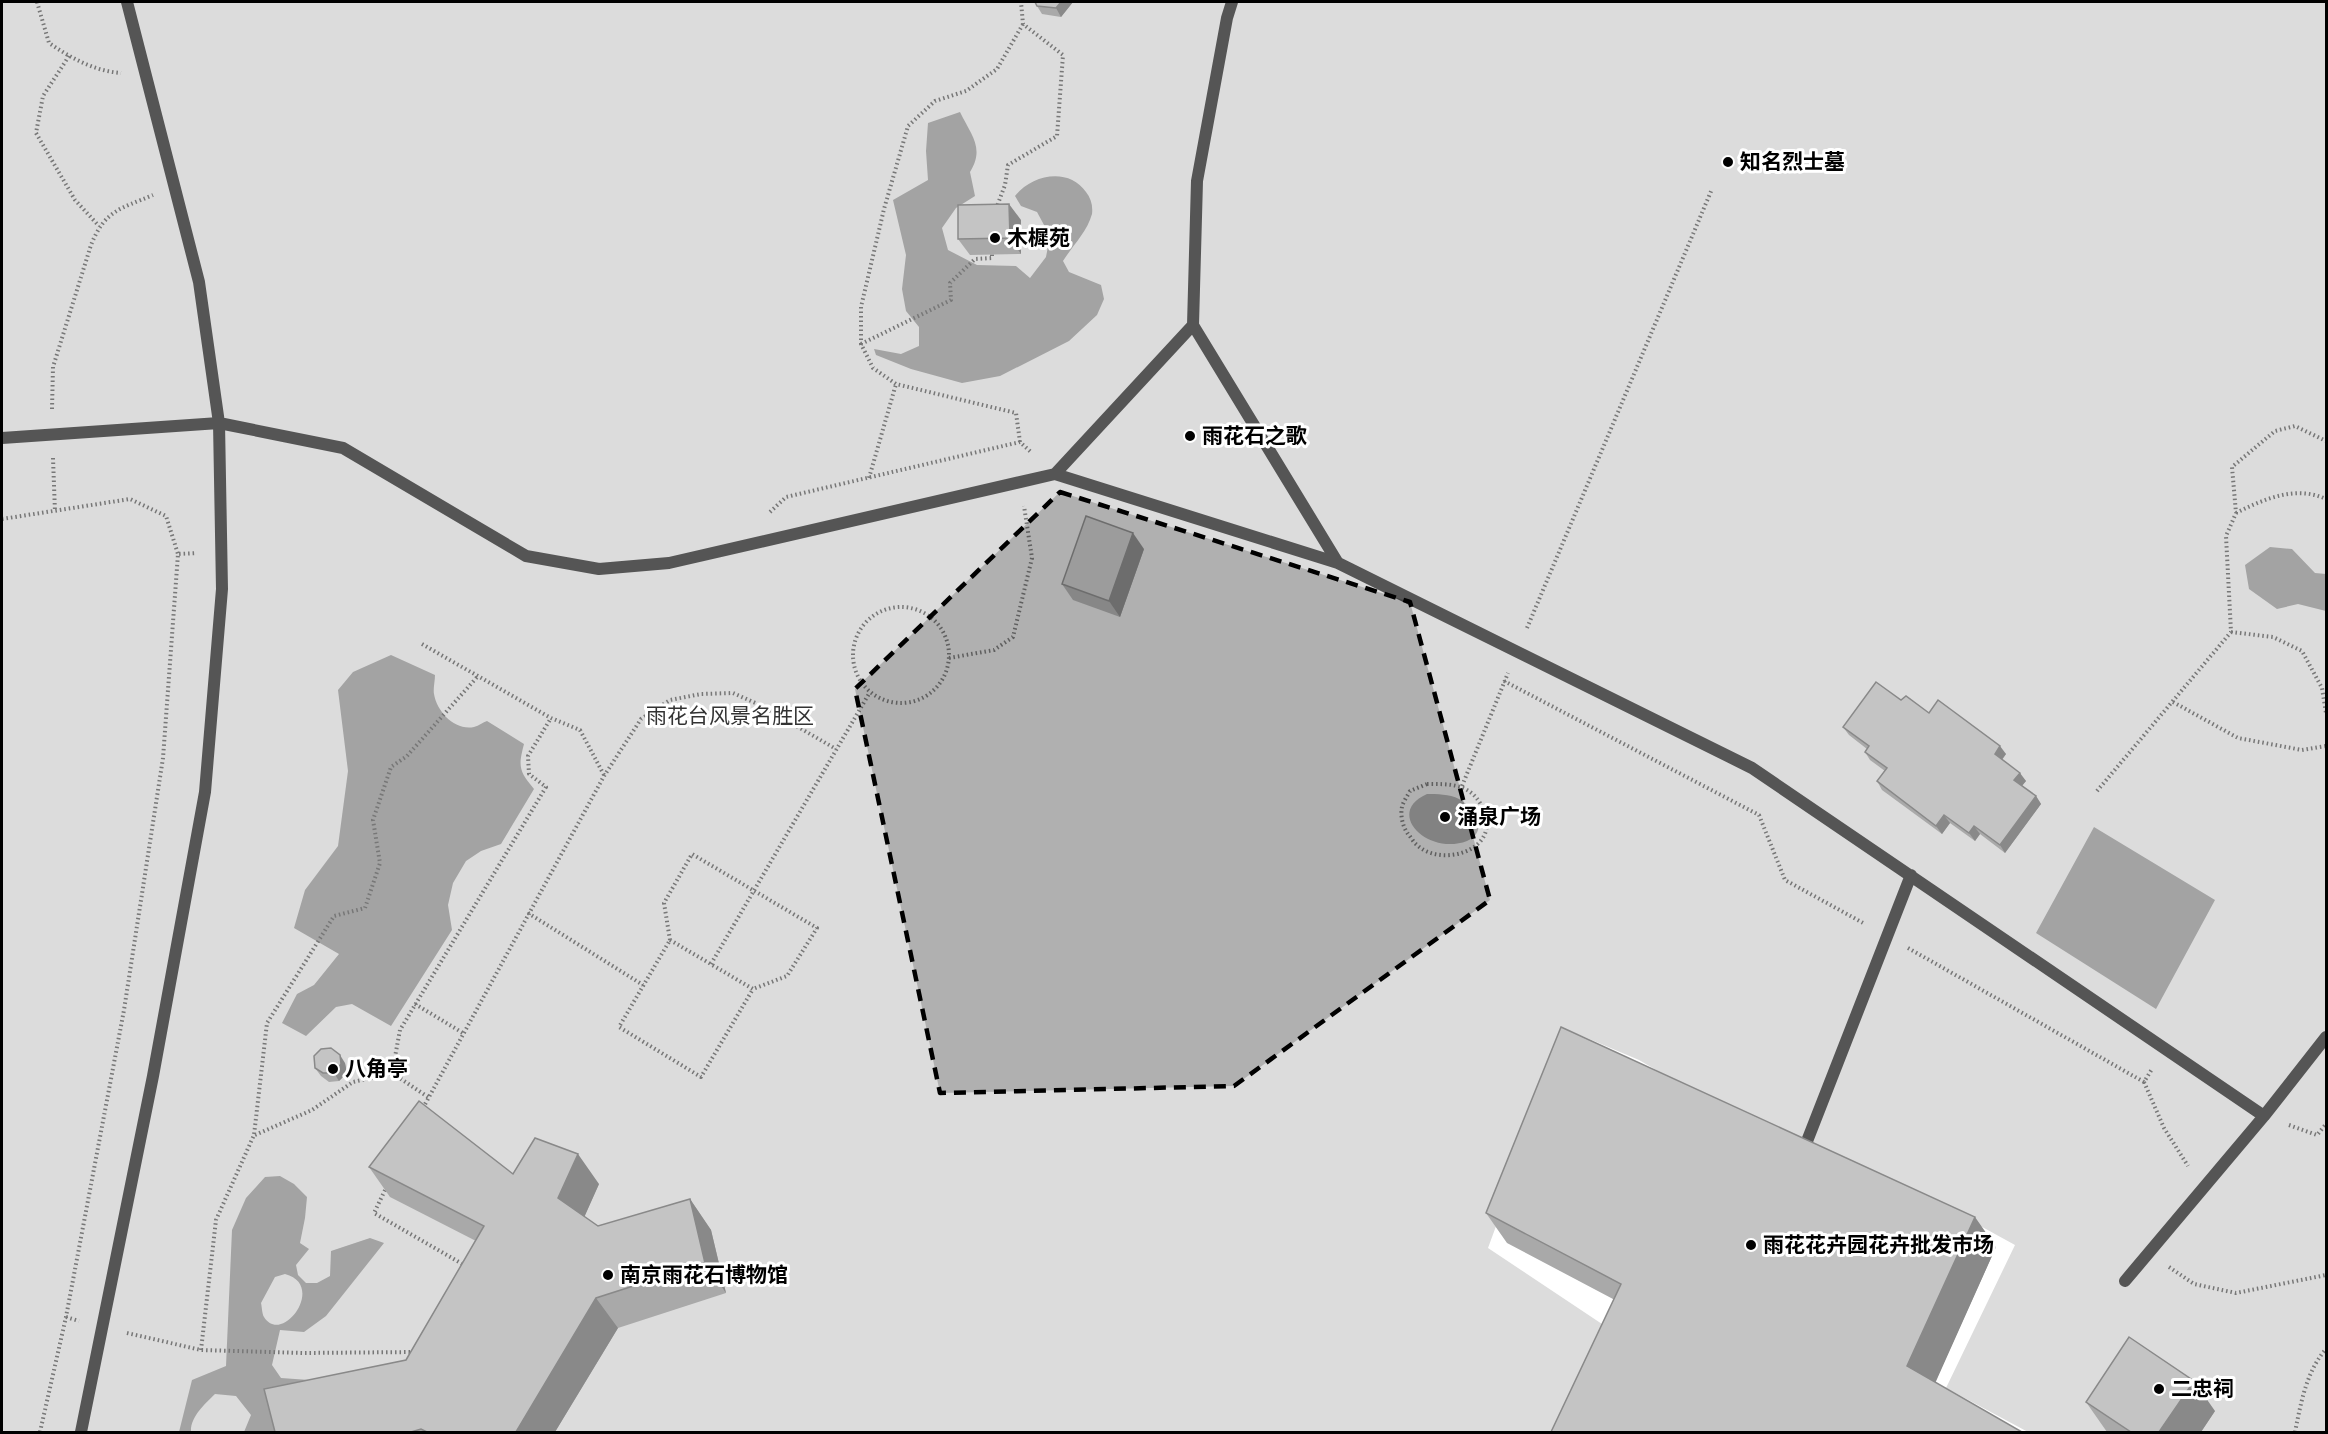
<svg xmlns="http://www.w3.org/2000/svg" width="2328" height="1434" font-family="'Alegreya Sans','Noto Sans SC',sans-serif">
	<rect width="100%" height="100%" fill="#fff"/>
	<path fill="#dcdcdc" d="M2,2h2324v1430h-298l-82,-44 69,-143 -51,-28 -277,-129 -48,-28 -71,-30 -80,218 123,82 -51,102h-1558z"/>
	<path fill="#a3a3a3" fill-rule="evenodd" d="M960,112c11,23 25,36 10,60l5,24 -19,12 -14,20 6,22 29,15 39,1 14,12 16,-21 4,-21 -13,-24 -16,-6 -6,-10c17,-22 54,-29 71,-4 5,6 7,14 6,22 -5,18 -19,31 -29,47l6,11 32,13 3,14 -7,16 -28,26 -69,35 -38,7 -51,-14 -35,-14 -2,-6 27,5 18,-8v-19l-13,-16 -4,-22 4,-34 -13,-55 35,-20 -2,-29 2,-28z
		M2270,547l22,2 23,24 11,1v37l-28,-7 -21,5 -28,-20 -4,-24z
		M391,655l44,20c0,6 -2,14 -1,19 3,18 21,37 40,33 5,-1 9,-5 13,-6l37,23c-6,23 -5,27 10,45l-33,55 -20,7 -15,10 -13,22 -5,22 4,25 -61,96 -39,-22 -16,3 -30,29 -24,-13 15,-29 17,-9 25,-31 -45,-26 11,-38 33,-44 10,-75 -10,-81 15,-18z
		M1427,794c10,0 22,0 32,5 15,8 31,32 8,42 -39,15 -83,-28 -40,-47z
		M2094,827l121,73 -59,109 -120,-76z
		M280,1176l14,8 13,13 -2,21 -5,25 9,6 -13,16 2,10 8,8h11l13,-7 1,-25 39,-13 14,5 -58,73 -22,16 -24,-2 -8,35 9,13 28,2 13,22 3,30h-81l7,-17 -15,-19 -21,-2c-10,10 -25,23 -24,38h-12l13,-52 34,-14 6,-136 14,-32 19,-21zM285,1274c42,11 -3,72 -21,43 -2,-3 -2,-10 -3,-14l14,-26z"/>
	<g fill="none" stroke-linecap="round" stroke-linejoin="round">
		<path stroke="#777" stroke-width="4" stroke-dasharray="1.5 3" stroke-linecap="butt" d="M37,2l12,41c22,15 45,28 72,30
			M69,56l-26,40 -7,37 39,67 24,26
			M996,209l9,-24 3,-20 49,-29 6,-81 -40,-31 -2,-22
			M861,344l90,-44 -1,-17 25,-24 17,-1v-7
			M52,409l1,-42 38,-122c14,-35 29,-36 62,-50
			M1020,442l-4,-29 -120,-29 -23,-16 -12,-24v-37l23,-98 24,-83 27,-25 31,-10 31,-22 26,-45
			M53,458l2,54
			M869,478l27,-94
			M770,512l16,-15 234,-55 12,11
			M2236,513c28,-14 60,-28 90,-14
			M2,519l128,-20 36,17 12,38
			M853 655a48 48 0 1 1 96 0a48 48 0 1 1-96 0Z
			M1527,628l185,-439
			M2231,632l42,5 29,14 20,37 4,25
			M422,644l129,74 29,12 24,45
			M949,658l45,-8 19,-13 19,-79 -8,-52
			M1504,681l255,134 26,65 80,44
			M2173,702l65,36 64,12 24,-4
			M1427,784c21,0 41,-1 53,19 28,46 -38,66 -63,42 -4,-3 -6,-8 -9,-11 -5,-7 -8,-18 -6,-27 1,-5 6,-12 8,-16z
			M1462,786l46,-113
			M2097,791l134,-159 -5,-96 10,-23 -4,-46 43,-36 20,-5 31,15
			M528,913l115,72
			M670,940l83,49 -52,88 -82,-50z
			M670,940l-6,-37 28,-49 125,74 -30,48 -34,13
			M1908,948l236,134 8,-13
			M711,964l159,-272
			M415,1004l48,29
			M2144,1082l20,46 24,38
			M428,1097l-36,-24 8,-43 146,-243 -17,-13 -1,-18 23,-38
			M423,1108l181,-332 37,-57 29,-19 31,-6 32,-1 27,12 76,44
			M2289,1125l28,10 9,-11
			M255,1135l57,-25 41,-28 39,-9
			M387,1186l-13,27 92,53
			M2169,1267l25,17 42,9 90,-18
			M66,1317l13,4
			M127,1333l74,17 103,3 111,-1
			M201,1350l15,-130 38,-85 13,-112 67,-107 31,-8 15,-45 -7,-43 18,-53 16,-11 71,-80
			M40,1432l26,-115 58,-307 39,-252 15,-204 19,-1
			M2295,1432c6,-29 11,-60 31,-83"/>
		<path stroke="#555" stroke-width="12" d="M1193,325l145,238
			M2,438l217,-15 124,25 183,108 73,13 70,-6 386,-89 283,89 414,205 512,348 62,-79
			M1055,474l138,-149 4,-144 30,-163 5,-16
			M1802,1154l109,-279
			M2125,1281l139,-165
			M81,1432l72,-356 52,-284 17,-203 -3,-166 -20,-141 -72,-280"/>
	</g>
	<path fill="#a9a9a9" d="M1073,2l-12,15 -19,-3 -5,-8z
		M1021,220v34l-51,1 -12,-16z
		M1144,549l-24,68 -47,-17 -11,-16z
		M1901,700l28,13 77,41 -4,6 24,21 -4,5 14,10 5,8 -36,49 -25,-19 -5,7 -25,-18 -8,11 -60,-44 -5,-9 8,-10 -15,-11 -5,-8 2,-3 -18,-14 -6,-8z
		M345,1063l2,10 -8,8 -10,1 -8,-6 -6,-8z
		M369,1167l144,7 86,10 -15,33 14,9 92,-27 21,31 15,63 -108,35 -63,104h-280l131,-72 70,-119 -86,-44z
		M1486,1213l510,34 -61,135 -322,-83 -106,-56z
		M2086,1402l129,9 -14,21h-94z"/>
	<path fill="#898989" d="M1061,2h12l-12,15 -5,-9z
		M1009,204l12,16v34l-11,-16z
		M1133,533l11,16 -24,68 -11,-16z
		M2000,746l6,8 -6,8 -5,-8z
		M2020,773l6,8 -6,7 -6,-8z
		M2036,796l5,8 -36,49 -5,-8z
		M1944,815l6,8 -8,11 -6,-8z
		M1974,826l6,8 -5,7 -6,-8z
		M340,1055l5,8 2,10 -8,8 -5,-8z
		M578,1154l21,30 -20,45 -21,-31z
		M690,1199l21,31 15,63 -21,-30z
		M1975,1217l21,30 -67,150 -22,-31z
		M596,1298l22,30 -63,104h-39z
		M2194,1381l21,30 -14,21h-42z"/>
	<path fill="#c4c4c4" stroke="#898989" stroke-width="1.5" d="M1035,2h26l-5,6 -19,-2z
		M1009,204l1,34 -52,1v-34z
		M1086,516l47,17 -24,68 -47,-17z
		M1876,682l25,18 5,-4 23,17 9,-13 62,46 -5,8 25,19 -6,7 22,16 -36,49 -26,-19 -5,7 -25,-18 -8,11 -59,-45 10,-13 -22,-16 4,-6 -26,-19z
		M1561,1027l414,190 -68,149 115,66h-471l70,-148 -135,-71z
		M331,1048l9,7 1,9 -7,9h-11l-8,-5 -1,-12 7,-7z
		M419,1101l94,73 22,-36 43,16 -20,44 40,28 92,-27 15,64 -109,35 -80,134h-89l-6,-3 -10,3h-136l-11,-43 142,-29 78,-134 -115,-59z
		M2129,1337l65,44 -35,51h-28l-45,-30z"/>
	<path fill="#000" fill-opacity="0.2" stroke="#000" stroke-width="4.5" stroke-dasharray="12 8" stroke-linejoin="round" d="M1060,492l350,110 80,298 -256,186 -294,7 -85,-404z"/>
	<g fill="#000" stroke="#fff" stroke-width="2">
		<circle cx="1728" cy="162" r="6"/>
		<circle cx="995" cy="238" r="6"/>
		<circle cx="1190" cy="436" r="6"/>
		<circle cx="1445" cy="817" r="6"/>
		<circle cx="333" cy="1069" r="6"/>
		<circle cx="1751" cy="1245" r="6"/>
		<circle cx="608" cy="1275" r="6"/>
		<circle cx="2159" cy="1389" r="6"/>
	</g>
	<g text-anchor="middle" stroke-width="6" stroke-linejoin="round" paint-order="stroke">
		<g font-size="21" font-weight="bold" fill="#000" stroke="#fff" text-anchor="start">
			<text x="1740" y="169">知名烈士墓</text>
			<text x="1007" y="245">木樨苑</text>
			<text x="1202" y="443">雨花石之歌</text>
			<text x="1457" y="824">涌泉广场</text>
			<text x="345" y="1076">八角亭</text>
			<text x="1763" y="1252">雨花花卉园花卉批发市场</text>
			<text x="620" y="1282">南京雨花石博物馆</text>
			<text x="2171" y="1396">二忠祠</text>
		</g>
		<g font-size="21" fill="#333" stroke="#fff">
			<text x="730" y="723">雨花台风景名胜区</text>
		</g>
	</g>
	<rect width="2328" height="1434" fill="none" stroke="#000000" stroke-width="6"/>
</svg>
